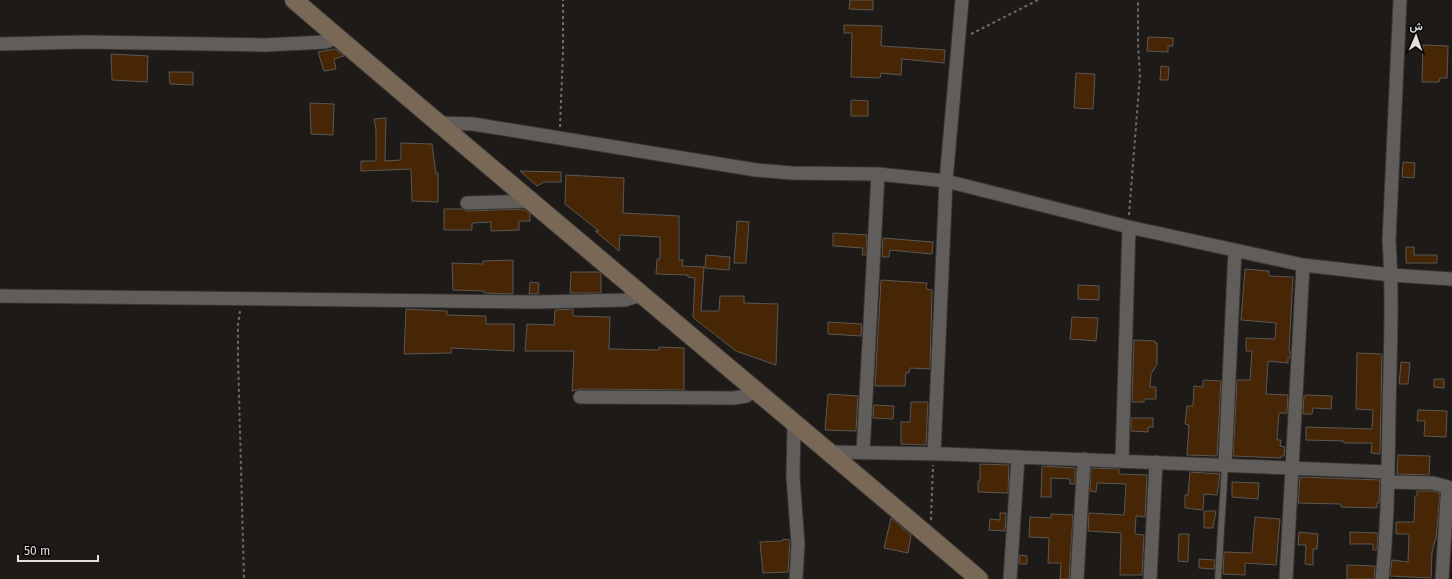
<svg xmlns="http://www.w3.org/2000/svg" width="1452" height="579" font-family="'Fira Sans',Vazirmatn,sans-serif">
	<rect width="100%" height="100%" fill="#1d1a18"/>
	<path fill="#472605" stroke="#5b5755" d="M850,0h23v10l-24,-1z
		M844,25l38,1 -1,20 64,4 -1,13 -42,-4 -1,16 -20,-2 -1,5 -29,-1 1,-44h-8z
		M1148,37l25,1v8h-5v6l-21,-1z
		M1423,45l25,1 -1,32h-7l-1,4h-17z
		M335,49l9,7 -10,3 2,10 -12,2 -6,-19z
		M111,54l37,2 -1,26 -35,-2z
		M1161,66l8,1 -1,13h-8z
		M169,72h24v13l-23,-1z
		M1076,73l19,1 -2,35 -19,-1z
		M851,100l17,1v15h-17z
		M310,103l24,1 -1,31 -22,-1z
		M386,118l-1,43 16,-1v-17l31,1 4,29h2v29l-26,-1 -1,-32 -50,2v-10h15v-31l-2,-11z
		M1403,162l12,1 -1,15 -12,-1z
		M520,171l41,1v10h-17l-7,4z
		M566,175l58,3 -1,35 56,3v44h4l-1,6 22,1 -3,44h18l1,-15h24v7l34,1 -2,61 -40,-14 -41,-32 -2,-2 2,-39 -7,-1v-2l-32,-1 1,-15h3v-22l-40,-2 -1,16 -24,-20h4l-34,-27z
		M444,209h18l5,2 56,-2 7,5v7h-11v9l-28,1v-9l-19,1v7h-28z
		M737,221l12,1 -3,41h-12z
		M833,233l34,2 -1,20h-4l1,-7 -30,-2z
		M883,238l50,4 -1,12 -42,-4 -1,7h-7z
		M1406,247h8v8h23v8h-31z
		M706,255l24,2 -1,13 -24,-2z
		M513,260v34l-29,-1v-2l-31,-1 -1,-27 31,1v-3z
		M1245,269l24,2v5l24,1 -4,73 1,1v7h-2v5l-20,-2 -2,33 22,1 -1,18h-8l-2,27h4l-1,6 5,1 -1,9h-3v2l-48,-2 4,-75v-1h13l2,-29h-6v-13l29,1 1,-16 -35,-3z
		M571,272h28l2,2v19h-31z
		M881,280l46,3 -1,6 6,1 -2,79 -20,-1 -1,5 -3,-1 -1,14h-30z
		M530,282l9,1 -1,11h-9z
		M1078,285l21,1v14l-21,-1z
		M406,309l41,2v4l39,1v8h28v27l-63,-3v5l-47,1z
		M573,309v7l37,1 -1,32 50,1v-3l25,1v42l-104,-1 -8,2 2,-40h-49l2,-27 27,1 1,-15z
		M1072,317l26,1 -2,23 -26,-2z
		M828,322l34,2 -1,12 -33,-2z
		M1134,340l21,1v2h2v21l-6,10 -1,13h6v12h-12v3h-12z
		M1357,353l25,1 -2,100 -9,-1 1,-10h-28v-2l-38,-1v-13l66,2 1,-19 -17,-1z
		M1401,362l9,1 -2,21h-9z
		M1434,379h10v9l-10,-1z
		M1203,380l18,1 -4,75 -30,-1 2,-30 -4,-1 2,-18h6l1,-20 9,1z
		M828,394l30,2 -2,35 -31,-1z
		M1307,395l25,1 -1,13 -18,-1 -1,6h-9l1,-18z
		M911,402h17l-2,43 -25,-1v-22h9z
		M874,405l20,1 -1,13 -20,-1z
		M1418,410l29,1 -1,26 -22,-1 1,-15h-8z
		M1131,418h22v9h-5v5l-17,-1z
		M1398,455l32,1 -1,19 -32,-1z
		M980,464l29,1 -1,28 -30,-1v-11h2z
		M1042,466l33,2v16h-5v-5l-19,-1v19h-10z
		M1091,468l28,1v5l28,1 -2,42 -9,-1 -1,18 9,1 -2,40h-22l1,-42 -33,-2 1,-18 35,2 1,-14 1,-17 -29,-1 -1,9 -6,-1z
		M1190,472l30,2 -3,21 -13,-1 -1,16 -18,-2v-13h3z
		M1300,477l80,3 -1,23h-2v5l-36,-1v-3l-43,-1z
		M1232,482l27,1 -1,16 -26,-2z
		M1417,491h15l8,2 -4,47h-1l-3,13 -1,25 -41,-2 2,-16 16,2 1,-28h-13v-12h18l1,-26h2z
		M1204,511h12l-3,17h-9z
		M1000,513h6l-1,18 -16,-1 1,-11 10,1z
		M1051,514l22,1 -4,64h-9l1,-16h-13l1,-25 -20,-1 1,-20 21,1z
		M1255,517l25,2 -4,46 -31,-2v12l-22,-1 1,-22 28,1z
		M891,518l20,17 -3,18 -24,-5z
		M1299,532l19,2 -1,15h-4v16l-8,-1 1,-19h-8z
		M1350,532l28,1 -1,17h-4v-6h-23z
		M1179,534h10l-1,28 -10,-1z
		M783,539l7,1 -2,32 -25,1 -3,-31 22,-1z
		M1020,555l7,1v8h-8z
		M1199,559l16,1 -1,9 -15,-1z
		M1347,565l28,1 -1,13h-27z"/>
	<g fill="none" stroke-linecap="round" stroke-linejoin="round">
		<defs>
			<path id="lane" d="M1218,579l7,-114"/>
			<path id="street" d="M0,44l84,-2 181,3 61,-3 12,-5
				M438,123l35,1 283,46 36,3 86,1 68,7 183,46 174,38 88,10 61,4
				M467,203l65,-2
				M0,296l536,6 89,-2 16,-5
				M580,397l154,1 12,-2 9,-6
				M794,423l-1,54 5,67 -2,35
				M829,452l115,2 444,18
				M863,453l15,-279
				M934,454l12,-273 16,-181
				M1122,461l7,-234
				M1225,465l10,-215
				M1387,482l46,1 15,4 -2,27
				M1010,579l8,-122
				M1077,579l7,-120
				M1150,579l6,-117
				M1286,579l17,-314
				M1382,579c6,-55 6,-110 7,-165 1,-58 4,-116 0,-173l11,-241
				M1442,579l4,-65 6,1"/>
			<path id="secondary" d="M294,0c227,195 457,385 685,579"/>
		</defs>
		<use href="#lane" stroke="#373534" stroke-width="8"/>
		<use href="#street" stroke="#373534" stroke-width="15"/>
		<use href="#secondary" stroke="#373534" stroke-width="20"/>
		<path stroke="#6e6b6a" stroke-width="2" stroke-dasharray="3 3" stroke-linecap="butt" d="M971,34l67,-34
			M560,127l3,-75v-52
			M1129,215l11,-140 -2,-31v-44
			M240,311l-2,14v32l6,222
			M931,520l2,-55"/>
		<use href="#lane" stroke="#605d5a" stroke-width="6"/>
		<use href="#street" stroke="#605d5a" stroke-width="13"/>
		<use href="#secondary" stroke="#796856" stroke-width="18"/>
	</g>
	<g transform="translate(1416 36) rotate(2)" stroke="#070605" stroke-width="3" paint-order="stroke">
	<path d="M0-3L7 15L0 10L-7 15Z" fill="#e3e1e0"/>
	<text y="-6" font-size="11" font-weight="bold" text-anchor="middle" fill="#e3e1e0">ش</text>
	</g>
	<path d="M18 555v6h80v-6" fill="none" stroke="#e3e1e0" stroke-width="2"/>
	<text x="24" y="555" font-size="12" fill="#e3e1e0" stroke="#070605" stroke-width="3" paint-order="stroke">50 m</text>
</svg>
